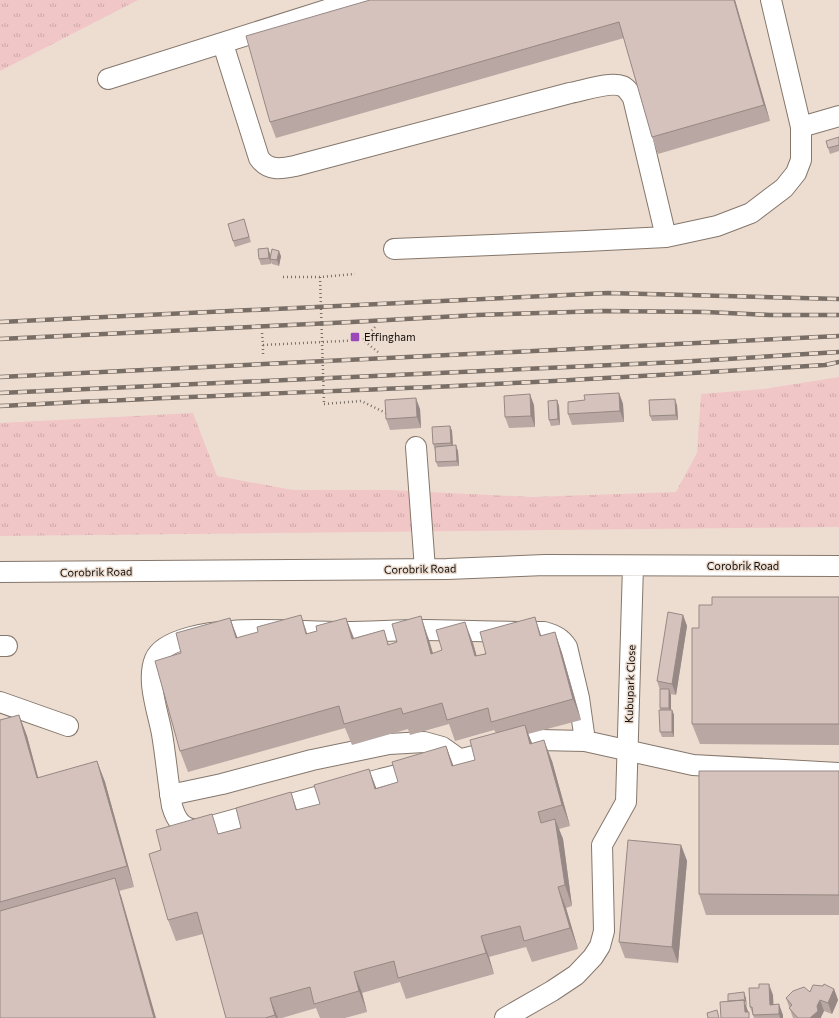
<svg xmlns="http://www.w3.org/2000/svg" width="839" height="1018" font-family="Commissioner,sans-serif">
	<defs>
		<pattern id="grass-tufts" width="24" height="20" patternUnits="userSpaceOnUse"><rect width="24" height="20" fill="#f1c6c6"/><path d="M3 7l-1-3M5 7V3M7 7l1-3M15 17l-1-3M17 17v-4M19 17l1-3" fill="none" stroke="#cea9a9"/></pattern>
	</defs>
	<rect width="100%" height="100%" fill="#edddd1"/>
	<path fill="url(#grass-tufts)" d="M0,0h138l-138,71z
		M839,377v150l-839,9v-113l193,-10 24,63 76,14h95l144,7 144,-5 21,-39 4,-59 63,-5z"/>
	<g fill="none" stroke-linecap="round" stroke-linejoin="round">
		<defs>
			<path id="minor" d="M771,0l30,127 38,-11
				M223,44l36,114c9,13 22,11 36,8l275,-73c13,-2 40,-12 52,-7 5,2 8,7 11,12l33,139
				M108,79l250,-79
				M394,249l192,-8 80,-4 51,-11 34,-13 33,-25 12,-15 5,-13v-33
				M416,447l9,122
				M0,572l447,-3 98,-4 294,1
				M0,646h7
				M0,702l68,24
				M585,741l-6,-43 -12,-51c-6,-9 -12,-12 -23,-15 -40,0 -80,-1 -121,-2 -26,0 -52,2 -79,2 -37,0 -74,-4 -112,-1 -20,1 -68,7 -77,28 -9,21 3,53 7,75 4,24 6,48 10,72 4,14 10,23 25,24l184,-51 158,-39 46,1 108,24 146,8
				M170,795l52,-11 90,-24 77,-16 35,-2 18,5 17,12
				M505,1018l47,-27 24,-16 17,-18 7,-11 4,-15 -2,-86 24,-43 7,-236"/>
		</defs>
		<use href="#minor" stroke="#85776c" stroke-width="22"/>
		<path stroke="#796f67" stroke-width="2.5" stroke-dasharray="1 3" stroke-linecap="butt" d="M283,277h37l35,-3
			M375,327l-12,13 15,12
			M262,333l1,12v12
			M263,345l100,-5
			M324,404l37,-3 27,13"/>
		<use href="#minor" stroke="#fff" stroke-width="20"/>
		<defs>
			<path id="rail" d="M0,322l608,-29 231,6
				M0,339l352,-17 125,-7 126,-4 103,1 64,3h69
				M0,377l839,-41
				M0,393l678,-31 161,-10
				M0,406c144,-8 288,-13 432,-19 131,-6 262,-14 393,-22l14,-3"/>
		</defs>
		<use href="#rail" stroke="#786e66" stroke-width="4.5"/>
		<use href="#rail" stroke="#edddd1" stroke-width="3" stroke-dasharray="9" stroke-linecap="butt"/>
		<path stroke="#796f67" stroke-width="2.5" stroke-dasharray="1 3" stroke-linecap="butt" d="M320,277l4,127"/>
	</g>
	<path fill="#b8a7a2" d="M370,0h365l35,121 -112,33 -6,-17 -28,-99 -348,100 -6,-16z
		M839,137v14l-9,3 -2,-6z
		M244,219l7,23 -16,5 -2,-6z
		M268,248l3,8h10l-2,10 -7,-2 -1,-2v2l-10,1 -2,-6z
		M619,393l4,11 1,18 -52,3 -4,-11 17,-14z
		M557,400l2,6 1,19 -9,1 -2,-6z
		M534,405l1,22 -26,1 -4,-11z
		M677,405l1,15 -26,1 -2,-5z
		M420,409l1,19 -31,2 -4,-11z
		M450,426l2,5 1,14 5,6 1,15 -21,1 -2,-5 -1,-12 -2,-6z
		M839,597v148l-139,-1 -8,-20 7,-96 13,-23z
		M683,615l4,11 -11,69 -6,-1 1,16h1l2,5v22h-12l-2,-5v-42l-3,-9z
		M230,618l7,20 70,-4 10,-3 29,-13 8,20 30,-8 5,15 39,-8 5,16 40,-10 3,13 79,-24 7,21 19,67 -53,14 4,9 20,18 18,65 -11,3 4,10 9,67 -6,2 12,41 -46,13 -6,-15 -37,10 5,17 -88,25 -6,-17 -38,11 5,19 -22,6h-25l-4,-10 -34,10h-56l-23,-84 -27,7 -8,-21 51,-86 101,-30 49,-35 7,19 22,-6 48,-36 7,20 22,-6 21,-27 -2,-3 -39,11 -6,-17 -39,11 -2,-6 -56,16 -7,-17 -157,44 -8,-21 1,-98z
		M19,715l8,21 11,42 59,-17 8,21 29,105 -15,4 3,8 -122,119v-298z
		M839,771v144h-133l-7,-21z
		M681,845l6,16 -9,102 -53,-5 -6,-16z
		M834,989l4,11 -6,14 -8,-3 -3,6v1h-28l-7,-20 24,-6z
		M773,995v9l10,11v3h-29l-4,-11z"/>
	<path fill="#968884" d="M734,0h1l35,121 -6,-16z
		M268,248l2,6 1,5h-1l1,5 -2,-6z
		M279,251l2,5 -2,10 -2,-6z
		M619,393l4,11 1,18 -4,-11z
		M530,394l4,11 1,22 -4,-11z
		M416,398l4,11 1,19 -4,-11z
		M675,399l2,6 1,15 -2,-5z
		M557,400l2,6 1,19 -2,-6z
		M450,426l2,5 1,18 -2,-6z
		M456,445l2,6 1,15 -2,-5z
		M301,615l7,21 -2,-2z
		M683,615l4,11 -11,69 -4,-11z
		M421,616l7,21 11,37 -8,-20z
		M535,617l7,21 -2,-2z
		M230,618l8,21 -2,-1z
		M346,618l8,21h-2z
		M465,622l8,21 10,34 -8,-21z
		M555,632l7,21 19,67 -8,-21z
		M669,689l2,6v18l-2,-5z
		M672,710l2,5v22l-2,-5z
		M19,715l8,21 17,63 -7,-21z
		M525,725l8,21 -3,-2z
		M544,740l8,21 18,65 -8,-21z
		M446,746l8,21 -2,-1z
		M97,761l8,21 29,105 -7,-21z
		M369,769l8,21 -2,-1z
		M291,792l7,21 -2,-3z
		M555,819l8,20 9,67 -7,-21z
		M681,845l6,16 -9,102 -6,-16z
		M115,878l7,21 34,119h-2z
		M558,887l8,21 12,41 -8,-21z
		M481,936l8,21 5,17 -8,-21z
		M354,972l8,21 5,19 -8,-21z
		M769,984l4,11 1,19 -4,-9z
		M834,989l4,11 -6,14 -4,-11z
		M744,992l2,6 1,9 -2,-6z
		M270,998l8,20h-2l-1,-3z
		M744,1000l4,11 1,7 -4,-6z
		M820,1000l4,11 -3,6v1h-11z
		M779,1004l4,11v3h-3l-1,-4z"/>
	<path fill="#d6c2bc" stroke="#968884" d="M370,0h364l30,105 -112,32 -33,-115 -349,100 -24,-86z
		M839,137v8l-11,3 -2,-7z
		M244,219l5,18 -16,4 -5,-17z
		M268,248l1,10 -10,1 -1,-10z
		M272,249l7,2 -2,9 -7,-1z
		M619,393l1,18 -52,3v-12l17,-2 -1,-5z
		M530,394l1,22 -26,1 -1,-21z
		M416,398l1,19 -31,2 -1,-19z
		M675,399l1,16 -26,1 -1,-16z
		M557,400l1,19 -9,1 -1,-19z
		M450,426l1,17 -18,1 -1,-17z
		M456,445l1,16 -21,1 -1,-15z
		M712,597h127v127h-147v-96h7v-23h13z
		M668,612l15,3 -11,69 -15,-3z
		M301,615l5,19 11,-3 -1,-5 30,-8 6,21 32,-9 4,15 9,-3 -5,-18 29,-8 10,38 11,-4 -6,-20 29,-8 10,34 11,-2 -6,-22 55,-15 5,19 15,-4 18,67 -82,23 -3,-14 -41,12 -5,-17 -39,11 -2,-6 -57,16 -5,-18 -159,45 -25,-90 26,-8 -5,-20 54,-15 6,20 22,-6 -1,-5z
		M660,689h9v19h-9z
		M659,710h13v22h-12z
		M19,715l18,63 60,-17 30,105 -127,36v-182z
		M525,725l5,19 14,-4 18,65 -24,7 3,11 14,-4 10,66 -7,2 12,41 -46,13 -4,-15 -39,10 5,17 -88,25 -4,-17 -40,11 5,19 -45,13 -4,-17 -40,11 5,17 -10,3h-39l-29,-106 -29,8 -19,-66 12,-4 -5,-20 56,-16 6,20 23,-6 -5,-20 55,-16 5,18 24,-6 -6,-19 55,-16 6,20 23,-7 -6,-20 54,-16 6,20 23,-6 -5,-20z
		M699,771h140v124l-140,-1z
		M628,840l53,5 -9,102 -53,-5z
		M115,878l39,140h-154v-107z
		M759,984h10l1,21 9,-1v10l-26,1 -1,-8h-2l-1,-19h10z
		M824,984l10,5 -6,14 -8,-3 -3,6 1,5 -8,7h-12l-9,-10 3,-3 -6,-7 7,-7 11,-4 6,5 3,-7 10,1z
		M744,992l1,9h-1v-1l-16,1v-7z
		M744,1000l1,12h4v6h-28l-1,-16z
		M717,1010l2,8h-11l-1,-5z"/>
	<rect fill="#9b49b8" stroke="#edddd1" stroke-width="1.5" x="350" y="332" width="10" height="10" rx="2"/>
	<g text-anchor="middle" stroke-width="3" stroke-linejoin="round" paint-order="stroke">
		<g font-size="11" fill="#110c08" stroke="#edddd1" text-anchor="start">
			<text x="364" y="341">Effingham</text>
		</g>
		<g font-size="11" fill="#110c08" stroke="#edddd1">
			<text x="743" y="570">Corobrik Road</text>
			<text transform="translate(420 569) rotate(-1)" y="4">Corobrik Road</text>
			<text transform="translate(96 572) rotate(-1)" y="4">Corobrik Road</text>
			<text transform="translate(630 684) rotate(-88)" y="4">Kubupark Close</text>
		</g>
	</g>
</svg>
